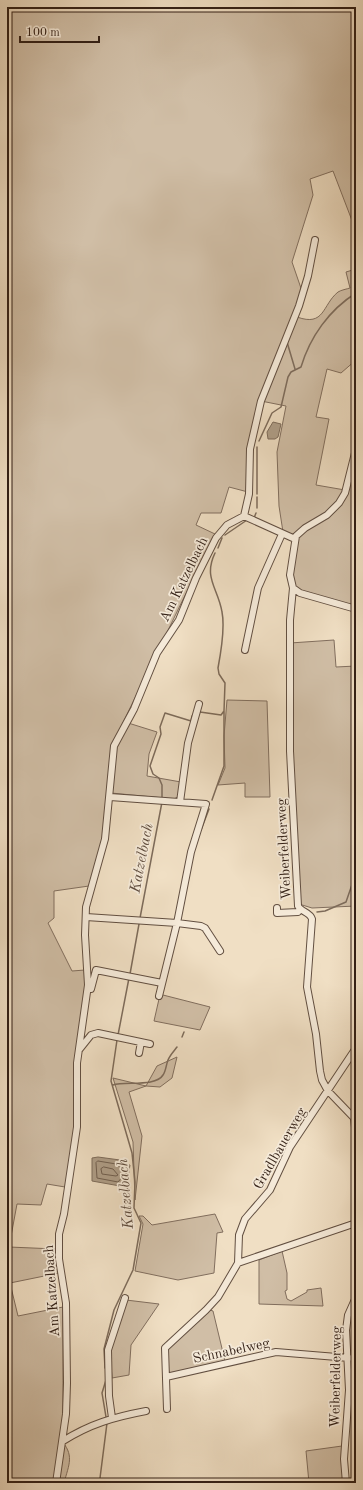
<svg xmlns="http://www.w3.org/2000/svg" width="363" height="1490" font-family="'Old Standard TT',serif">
	<rect width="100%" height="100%" fill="#f0dfc4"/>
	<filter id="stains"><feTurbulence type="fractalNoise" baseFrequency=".005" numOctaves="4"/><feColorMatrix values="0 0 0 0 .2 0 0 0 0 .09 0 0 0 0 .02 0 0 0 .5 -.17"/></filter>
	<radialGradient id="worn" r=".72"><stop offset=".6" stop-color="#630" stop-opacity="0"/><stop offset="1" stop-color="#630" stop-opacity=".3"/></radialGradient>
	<path fill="#d0bea6" stroke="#816e5e" d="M7,7h349v224l-23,-60 -23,8 3,16 -21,67 12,35 -7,20c28,10 25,-12 41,-25 3,-2 9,-3 12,-4l-4,-16 10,-3v91l-15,13 -14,-4 -11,48 13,2 -13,66 29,5 -14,20 -38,26 -10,-4 -4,-26 -2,-54 9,-46 -25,-5 -11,48 -2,43 -19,-5 -8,26h-20l-5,12 19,9 -103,211c-6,37 -5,75 -12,111 -2,10 -7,20 -11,30l-35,5v27l-6,5 24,48 13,-1v21l-10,142 -10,54 -18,-3 -6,21 -24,-1 -8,43 47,2 3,24 -49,10 8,33 45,-9v107l-3,25c15,16 9,25 4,44h-57z
		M356,452v155l-57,-17 -7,-8 5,-44 46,-37z
		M334,640l2,27 20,-1v240l-44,2 -13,-4 -1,-57 -4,-34 -4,-170z
		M227,700l40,1 3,96h-25v-14l-27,2 7,-17 -1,-32z
		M125,722l32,10 -8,22 -2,22 34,6 -2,14 -5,3 -63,-6 4,-40z
		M163,995l47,12 -10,23 -46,-9 5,-22z
		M177,1057l-5,21 -12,9 -14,-1 -17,6 13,44 -7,64 -2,-58 -20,-64 33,8 11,-20z
		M215,1214l8,18 -6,1 -3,40 -36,7 -43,-9 8,-47 -4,-8h4l9,9z
		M282,1251l5,22v17l-2,1 2,8 4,2 16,-9v-2l14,-2 2,18 -64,-2v-44z
		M126,1300l33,4 -28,41 -2,30 -17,3 -2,-26z
		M210,1310l3,1 12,50 -53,13 -4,-3 -2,-17 6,-11z
		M342,1446l2,37h-35l-3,-32z"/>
	<path fill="#af9e88" stroke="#7d6b5a" d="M273,422l8,2 -3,13 -3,2h-7l-1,-7z
		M98,1157l22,3 1,4 9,1 -2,12 -8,9 -28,-5v-23z"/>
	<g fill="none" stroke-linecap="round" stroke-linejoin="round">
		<path stroke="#705e4e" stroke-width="1" d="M98,1161l18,3 3,3 5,1v7l-6,7 -21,-4 -1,-15z
			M104,1167l9,2 5,6 -2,1 -14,-2 -1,-5z"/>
		<path stroke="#7d6b5a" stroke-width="1.5" d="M287,342l8,27
			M259,441l13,-28 9,-6 7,-30 3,-5 10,-5c9,-30 28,-57 55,-74
			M257,447v47
			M257,508v-11
			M254,518l2,-5
			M225,535l22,-15
			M218,548l4,-10
			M200,712l21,3 3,-4 1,-28 -6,-9 -1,-6c3,-16 7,-41 4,-56 -4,-24 -19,-34 -7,-59
			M162,797v-12l-3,-7 -6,-4 -3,-8 11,-32 -1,-7 5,-14 26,8 1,-5
			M212,800l12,-34v-55
			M201,830l8,-21
			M317,912l8,-1 21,-9 10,-29
			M140,918l22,-116
			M130,974l9,-50
			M118,1035l11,-57
			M182,1037l2,-5
			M113,1085c12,-4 43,2 50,-10 3,-4 3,-10 5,-15 2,-5 6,-9 9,-13
			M105,1368l-1,-19 10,-39 19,-40 8,-47 -7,-15 1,-26 -3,-29 -21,-72 6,-41
			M106,1417l-4,-24 4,-13
			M100,1478l7,-55"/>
		<defs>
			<path id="street" d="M356,449l-11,44 -6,10 -12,12 -22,13 -9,8 -6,39 3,13 7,5 56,16
				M244,516l51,23
				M293,588l-3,32v131l8,155c3,6 12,6 14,13l-5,68 9,47 4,37 2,9 6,11 26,27 2,18
				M245,650l13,-62 24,-54
				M180,802l8,-59 11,-39
				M277,908v5l21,-1 2,-3
				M86,917l91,6 14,-71 15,-48 -96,-7
				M91,989l5,-19 66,13
				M159,996l18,-73 24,3 4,2 15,23
				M79,1050l12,-15 7,-2 52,11
				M139,1053l2,-11
				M238,1263l118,-40
				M166,1377l110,-25 73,6
				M167,1409l-2,-61 41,-38 12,-13 20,-34 1,-28 6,-16 25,-29 20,-43 66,-99
				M112,1418l-3,-22 -1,-46 17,-52
				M63,1441c27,-17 51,-24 83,-30
				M56,1483l10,-69 1,-31 -1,-80 -7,-44v-25l5,-20 13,-87v-64l11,-78 -3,-50 1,-28 19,-68 9,-93 20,-37 23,-56 22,-33 17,-42 20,-40 11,-13 17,-9 5,-22 1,-45 11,-48 38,-95 9,-30 7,-36
				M346,1483l-2,-24 5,-69 -3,-60 2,-15 8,-18"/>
		</defs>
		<use href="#street" stroke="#624f41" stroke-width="8"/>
		<use href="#street" stroke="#f5ead9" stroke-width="6"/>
	</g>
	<g text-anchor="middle" stroke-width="3.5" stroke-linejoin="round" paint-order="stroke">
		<g font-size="14" fill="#321f15" stroke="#f5ead9">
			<text transform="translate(183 579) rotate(-64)" y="5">Am Katzelbach</text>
			<text transform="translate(283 849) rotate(-93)" y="5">Weiberfelderweg</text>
			<text transform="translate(279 1148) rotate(-60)" y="5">Gradlbauerweg</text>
			<text transform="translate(51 1291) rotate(-94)" y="5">Am Katzelbach</text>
			<text transform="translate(231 1350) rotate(-12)" y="5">Schnabelweg</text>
			<text transform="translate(335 1377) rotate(-89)" y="5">Weiberfelderweg</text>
		</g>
		<g font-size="15" font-style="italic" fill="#5e4b3d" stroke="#f5ead9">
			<text transform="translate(141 858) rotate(-79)" y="5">Katzelbach</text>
			<text transform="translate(125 1194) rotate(-95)" y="5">Katzelbach</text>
		</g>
	</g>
	<rect width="363" height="1490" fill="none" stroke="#f0dfc4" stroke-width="24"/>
	<rect x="8" y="8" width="347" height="1474" fill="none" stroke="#321f15" stroke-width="2"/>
	<rect x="12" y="12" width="339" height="1466" fill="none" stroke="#321f15"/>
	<path d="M20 36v6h79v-6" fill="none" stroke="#321f15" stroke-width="2"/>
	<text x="26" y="36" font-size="12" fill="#321f15" stroke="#f5ead9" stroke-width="3" paint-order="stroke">100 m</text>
	<rect width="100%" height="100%" filter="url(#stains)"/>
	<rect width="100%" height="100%" fill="url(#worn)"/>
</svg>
